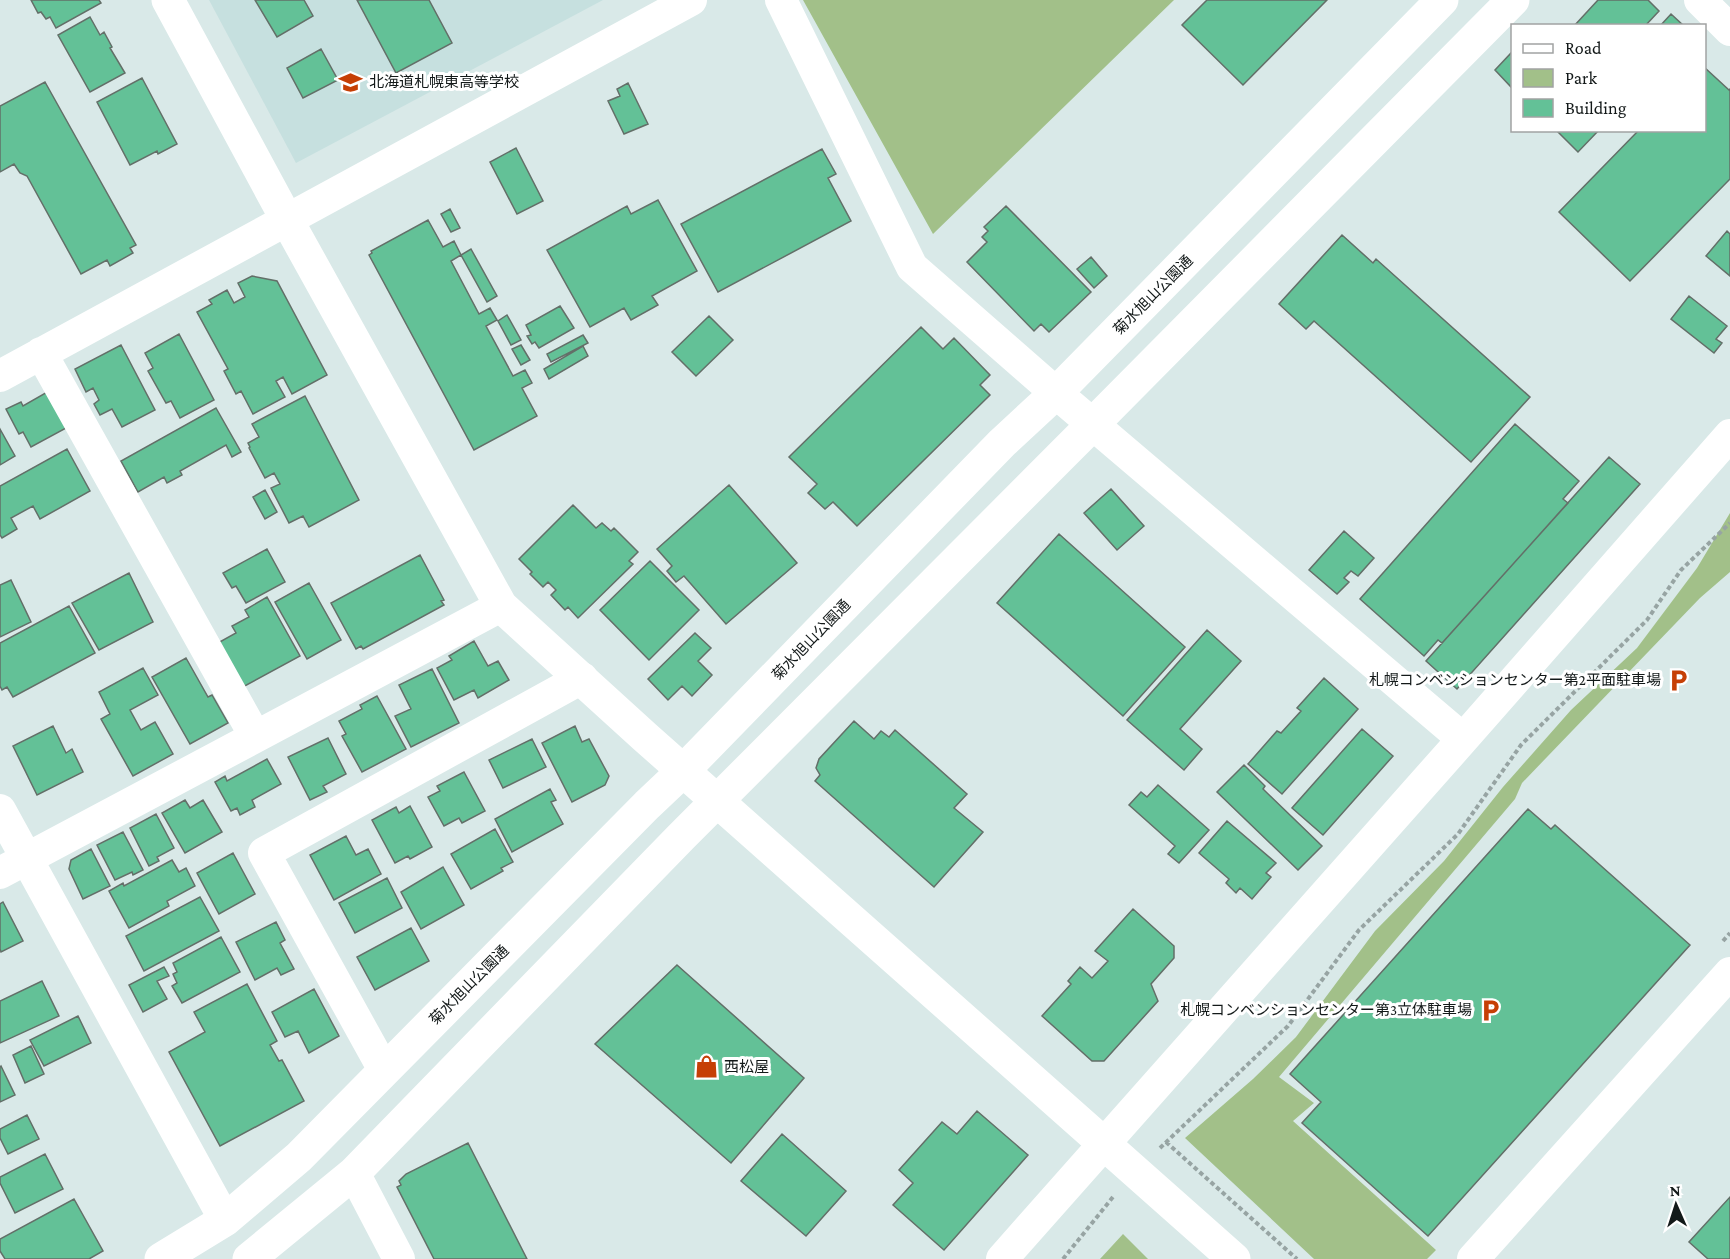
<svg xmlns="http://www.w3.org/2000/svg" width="1730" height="1259" font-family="'Crimson Pro','Noto Sans JP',serif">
	<rect width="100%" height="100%" fill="#d9e9e8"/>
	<path fill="#c6e0df" d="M209,0h394l-307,163z"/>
	<path fill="#a2c089" d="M803,0h371l-241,234z
		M1730,513v59l-30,26 -178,185 -7,16 -236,278 35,26 -21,18 143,129 -9,9h-113l-129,-121 68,-59 43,-42 79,-106 69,-70 59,-74 68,-77 66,-62 60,-80z
		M1123,1234l25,25h-48z"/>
	<path fill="#63c197" stroke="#636f68" stroke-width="1.5" d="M31,0h68l2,3 -45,25 -6,-11 -4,2 -5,-7 -3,1z
		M255,0h49l9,16 -36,21z
		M357,0h72l23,43 -56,30z
		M1207,0h120l-84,85 -61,-60z
		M1598,0h50l11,11 -14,15h-71z
		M1671,14l13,12h-24z
		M90,17l10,18 4,-3 8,15 -2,1 15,25 -35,19 -32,-57z
		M321,49l17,31 -35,18 -16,-30z
		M1512,52v36l-17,-18z
		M1704,67l25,23 1,-1v90l-100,102 -71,-69 80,-82h65z
		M142,78l35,66 -19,10 -1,-3 -27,14 -33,-63z
		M45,82l91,163 -6,3 3,5 -23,13 -3,-6 -26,14 -54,-98 -7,-3 -6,-9 -14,8v-66z
		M628,83l20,41 -24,10 -16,-33 12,-5 -3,-7z
		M1556,130h43l-21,22z
		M516,148l27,53 -26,13 -27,-52z
		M822,149l14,25 -8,4 23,43 -133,71 -37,-68z
		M658,200l39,71 -45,25 6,9 -27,15 -7,-12 -34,19 -43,-77 80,-44 4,8z
		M1006,206l85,86 -42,40 -8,-8 -7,7 -67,-69 20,-20 -5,-5 6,-6 -4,-4z
		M450,209l10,19 -9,4 -10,-18z
		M428,220l15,27 11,-6 7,14 -10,6 28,53 11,-6 7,12 -11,6 27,50 12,-6 7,13 -10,5 15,28 -63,34 -105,-195 3,-2 -1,-2z
		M1727,231l3,3v42l-24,-20z
		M1342,235l31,28 3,-4 154,138 -59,65 -157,-141 -8,8 -27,-25z
		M471,249l26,47 -10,6 -26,-47z
		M1091,257l16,19 -13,12 -17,-19z
		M252,276l25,5 50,94 -35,19 -9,-17 -7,4 9,16 -32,17 -12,-23 -5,3 -12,-23 4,-2 -31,-57 15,-8 -3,-4 18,-10 7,13 11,-6 -7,-14z
		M1689,296l38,30 -11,13 6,4 -8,10 -43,-34z
		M560,306l14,22 -35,20 -4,-6 -3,2 -5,-8 4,-1 -5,-10z
		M507,315l14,25 -10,5 -13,-24z
		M709,316l24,24 -37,36 -24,-24z
		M921,327l22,22 11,-11 36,37 -10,10 10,10 -133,131 -24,-24 -8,7 -17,-16 9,-9 -28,-27z
		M179,334l35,66 -34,18 -9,-17 -5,2 -18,-32 5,-3 -8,-15z
		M583,335l5,8 -37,19 -4,-8z
		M121,345l34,65 -33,17 -10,-18 -12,6 -6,-11 5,-4 -6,-12 -7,4 -11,-23z
		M521,345l9,15 -9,5 -9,-16z
		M583,346l5,10 -39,23 -5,-10z
		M49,391l19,36 -37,20 -8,-15 -4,2 -13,-25 15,-7 2,4z
		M305,396l54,104 -50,27 -6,-11 -14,7 -18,-35 9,-4 -6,-11 -9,5 -16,-30 1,-1 -2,-4 11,-6 -7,-13z
		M216,408l25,44 -9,5 -6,-12 -46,26 2,4 -15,8 -3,-6 -26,15 -17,-31z
		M1515,424l64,57 -16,18 5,4 -126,140 -4,-3 -14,16 -64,-57z
		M0,429l15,27 -15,9z
		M67,449l23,42 -50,28 -7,-13 -22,12 6,11 -15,9 -2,-3v-49z
		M1609,457l31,27 -183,205 -31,-28z
		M729,485l68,78 -71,61 -42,-48 -8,6 -9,-11 5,-5 -15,-17z
		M1111,489l33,37 -27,24 -33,-37z
		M265,490l12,22 -12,7 -12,-22z
		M573,505l23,23 6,-5 9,8 3,-3 24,24 -9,9 4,3 -55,54 -10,-11 -3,3 -14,-15 5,-5 -8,-8 -5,5 -13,-13 2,-2 -13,-13z
		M1344,531l30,27 -16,18 -7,-5 -7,7 5,4 -12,12 -28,-24z
		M1059,534l126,113 -62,69 -126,-113z
		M267,549l18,33 -39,21 -10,-17 -4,2 -9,-15z
		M420,555l24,45 -3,1 3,4 -81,44 -2,-3 -5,3 -25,-46z
		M650,561l49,49 -50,50 -49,-50z
		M129,573l24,49 -54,28 -27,-47z
		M11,580l20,42 -31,15v-52z
		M309,583l32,57 -34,19 -32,-57z
		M267,597l33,59 -59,32 -25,-44 20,-11 -4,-7 17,-9 -4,-7z
		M69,606l26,47 -82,44 -6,-10 -5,3 -2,-4v-43z
		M1207,630l34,31 -61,68 22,20 -18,21 -57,-50z
		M695,633l16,15 -13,13 14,14 -20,21 -10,-10 -14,14 -20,-21z
		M474,641l14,25 10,-5 11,19 -31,18 -4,-8 -20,10 -17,-32 15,-8 -3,-4z
		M186,658l22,39 4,-2 16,28 -38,21 -38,-67z
		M143,668l15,27 -28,15 11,20 14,-8 18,32 -40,22 -32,-57 9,-5 -11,-22z
		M432,669l27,54 -48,24 -16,-31 16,-7 -12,-24z
		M1324,678l34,31 -76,85 -34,-30 29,-33 4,2 20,-22 -4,-3z
		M377,696l29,53 -44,23 -20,-36 4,-2 -7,-13 23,-12 -2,-4z
		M854,721l20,18 7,-8 8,6 6,-7 72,64 -13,14 29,24 -49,55 -119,-106 5,-6 -4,-7 3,-9z
		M53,726l13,27 6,-4 11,23 -46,23 -24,-49z
		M575,726l7,16 7,-3 20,37 -4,9 -33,17 -30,-59z
		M1362,729l31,27 -70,79 -31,-27z
		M328,738l18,36 -23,12 4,6 -17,8 -22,-43z
		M532,739l14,28 -43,21 -14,-28z
		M267,759l14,25 -29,16 3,7 -15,8 -3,-7 -6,3 -16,-29 10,-6 2,5z
		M1244,765l21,21 -2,3 59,57 -24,24 -81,-78z
		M464,772l21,39 -23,12 -3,-5 -15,8 -16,-29 12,-6 -3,-5z
		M1158,785l51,45 -30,33 -11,-9 7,-8 -46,-41 12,-13 6,5z
		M550,789l6,11 -5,2 12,22 -51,28 -17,-33z
		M185,800l5,8 13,-8 19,32 -37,21 -23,-40z
		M410,806l22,41 -22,12 -2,-3 -13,7 -23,-43 24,-13 3,6z
		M1528,809l23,20 4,-4 135,120 -262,291 -126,-113 19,-21 -31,-28z
		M156,814l18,34 -17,9 2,4 -10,5 -19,-38z
		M1227,821l49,42 -10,10 5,4 -19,22 -12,-11 -4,5 -10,-10 3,-4 -30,-26z
		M495,829l18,33 -12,6 2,3 -32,18 -20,-35z
		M123,832l20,38 -10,5 -1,-3 -17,8 -18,-35z
		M346,836l10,19 12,-6 13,25 -47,26 -24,-45z
		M91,849l19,37 -27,13 -14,-30 2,-9z
		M233,853l22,41 -36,20 -22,-41z
		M172,860l7,12 7,-4 9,18 -28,15 2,5 -40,22 -20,-37 14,-8 1,3z
		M443,867l21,38 -43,24 -20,-37z
		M387,878l15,30 -47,25 -16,-30z
		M200,897l19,34 -75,40 -18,-35z
		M3,902l20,39 -22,11 -1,-3v-45z
		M1133,909l41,37v12l-23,26 7,17 -54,60h-12l-50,-45 29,-32 -3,-3 12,-14 12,11 16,-17 -13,-10z
		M276,922l9,18 -5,3 14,26 -13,6 -4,-7 -22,12 -19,-38z
		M411,928l18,33 -54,29 -18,-33z
		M221,937l19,35 -58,31 -10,-17 5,-3 -4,-9 4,-2 -4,-9z
		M677,965l127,113 -73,85 -136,-119z
		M164,967l5,9 -12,5 10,18 -24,13 -14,-27z
		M42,981l17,35 -59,27v-42z
		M247,984l30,57 -7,4 9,16 3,-1 22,41 -84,45 -51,-94 36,-20 -11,-20z
		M314,989l25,47 -30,17 -11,-22 -13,6 -13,-25z
		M78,1016l13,27 -47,23 -14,-26z
		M31,1046l13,28 -19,9 -12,-28z
		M1,1066l14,29 -15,7v-35z
		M977,1111l51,44 -84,95 -51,-45 20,-22 -14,-13 43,-48 15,12z
		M27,1115l12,24 -31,15 -8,-16v-9z
		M782,1134l64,57 -40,45 -65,-55z
		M468,1143l59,116h-93l-37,-72 4,-2 -2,-4 7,-7z
		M45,1154l18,35 -48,24 -15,-30v-6z
		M1730,1197v62h-22l-19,-17z
		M74,1199l29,52 -14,8h-84l-5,-8v-12z"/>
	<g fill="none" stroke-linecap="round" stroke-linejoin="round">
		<path stroke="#97a4a3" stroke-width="4" stroke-dasharray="4.5 3" stroke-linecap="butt" d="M1723,941l7,-8
			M1166,1142l131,117
			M1160,1148l128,-122 71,-96 99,-96 63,-89 126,-125 34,-50 49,-47
			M1063,1259l50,-62"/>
		<path stroke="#fff" stroke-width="32" d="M781,0l131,267 144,126 407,346
			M1700,0l30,30
			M41,353l214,383
			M0,376l691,-376
			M0,810l225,410
			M0,873l501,-267
			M384,1070l-120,-217 318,-175
			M354,1173l45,86
			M1002,1259l461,-520 267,-304
			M1473,1259l257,-286"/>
		<path stroke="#fff" stroke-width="33" d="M168,0l119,220 214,386 144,131 589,522
			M161,1259l64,-39 74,-63 348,-352 37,-35 318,-327 54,-50 386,-393
			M249,1259l105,-86 327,-336 412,-413 420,-424"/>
	</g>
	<defs>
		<symbol id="school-bare" viewBox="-9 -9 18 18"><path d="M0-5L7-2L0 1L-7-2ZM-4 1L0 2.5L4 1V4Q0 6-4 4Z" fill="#c63f05" stroke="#fff" stroke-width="2.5" paint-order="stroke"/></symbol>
		<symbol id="parking-bare" viewBox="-9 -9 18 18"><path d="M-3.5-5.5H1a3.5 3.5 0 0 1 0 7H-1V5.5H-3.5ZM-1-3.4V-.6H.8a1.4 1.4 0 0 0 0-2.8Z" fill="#c63f05" stroke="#fff" stroke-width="2.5" paint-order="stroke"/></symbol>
		<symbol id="shop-bare" viewBox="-9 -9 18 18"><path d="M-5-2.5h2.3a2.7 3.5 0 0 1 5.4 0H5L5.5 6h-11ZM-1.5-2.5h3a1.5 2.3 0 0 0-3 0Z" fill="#c63f05" stroke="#fff" stroke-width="2.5" paint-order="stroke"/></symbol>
	</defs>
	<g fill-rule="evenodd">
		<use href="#school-bare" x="334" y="66" width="33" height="33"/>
		<use href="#parking-bare" x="1662" y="664" width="33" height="33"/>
		<use href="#parking-bare" x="1474" y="994" width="33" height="33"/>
		<use href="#shop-bare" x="690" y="1050" width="33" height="33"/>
	</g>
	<g text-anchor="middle" stroke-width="6" stroke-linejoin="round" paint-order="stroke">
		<g font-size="15" fill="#131919" stroke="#fff" text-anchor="start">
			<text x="369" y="87">北海道札幌東高等学校</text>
			<text x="1661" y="685" text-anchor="end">札幌コンベンションセンター第2平面駐車場</text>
			<text x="1472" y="1015" text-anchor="end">札幌コンベンションセンター第3立体駐車場</text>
			<text x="724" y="1072">西松屋</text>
		</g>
		<g font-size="15" fill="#131919" stroke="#fff">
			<text transform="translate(1153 295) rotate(-45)" y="5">菊水旭山公園通</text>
			<text transform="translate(811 640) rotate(-46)" y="5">菊水旭山公園通</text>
			<text transform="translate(469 985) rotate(-45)" y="5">菊水旭山公園通</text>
		</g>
	</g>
	<rect x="1511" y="24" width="195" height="108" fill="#ffffff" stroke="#a1a3a3" stroke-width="1.5"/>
	<rect x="1523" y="44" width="30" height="9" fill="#ffffff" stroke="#a1a3a3" stroke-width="1.5"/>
	<text x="1565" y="54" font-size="18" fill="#131919">Road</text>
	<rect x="1523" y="69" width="30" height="18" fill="#a2c089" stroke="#a1a3a3" stroke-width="1.5"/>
	<text x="1565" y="84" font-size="18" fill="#131919">Park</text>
	<rect x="1523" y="99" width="30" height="18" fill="#63c197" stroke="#a1a3a3" stroke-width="1.5"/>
	<text x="1565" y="114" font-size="18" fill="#131919">Building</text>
	<g transform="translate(1676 1205) rotate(357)" stroke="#ffffff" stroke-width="4.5" paint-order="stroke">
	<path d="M0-4.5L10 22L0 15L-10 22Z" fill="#131919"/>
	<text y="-9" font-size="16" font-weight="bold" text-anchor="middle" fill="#131919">N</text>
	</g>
</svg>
